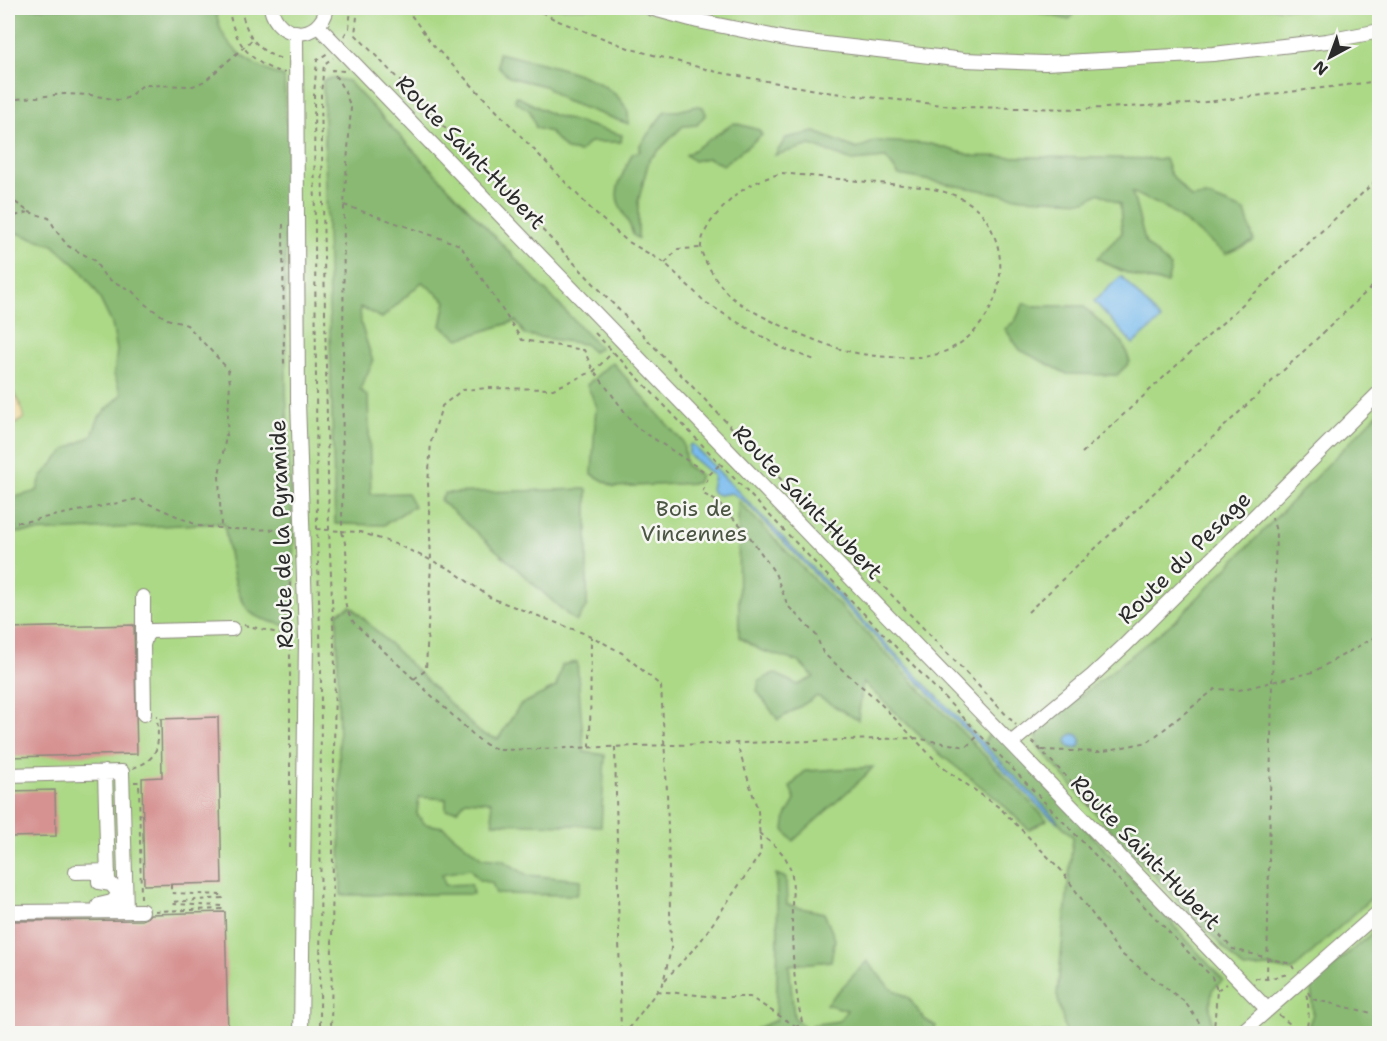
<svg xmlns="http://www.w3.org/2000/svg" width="1387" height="1041" font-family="'Shantell Sans',sans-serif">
	<rect width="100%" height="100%" fill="#f6f6f2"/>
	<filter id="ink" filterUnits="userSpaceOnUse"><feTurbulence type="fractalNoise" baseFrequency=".0167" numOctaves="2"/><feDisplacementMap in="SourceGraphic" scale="12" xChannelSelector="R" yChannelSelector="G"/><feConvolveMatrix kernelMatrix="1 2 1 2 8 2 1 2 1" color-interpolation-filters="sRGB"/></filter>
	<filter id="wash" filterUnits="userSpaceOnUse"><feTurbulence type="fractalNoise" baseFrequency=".008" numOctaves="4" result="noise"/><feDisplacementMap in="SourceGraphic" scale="24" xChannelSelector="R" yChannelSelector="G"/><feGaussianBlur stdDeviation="1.35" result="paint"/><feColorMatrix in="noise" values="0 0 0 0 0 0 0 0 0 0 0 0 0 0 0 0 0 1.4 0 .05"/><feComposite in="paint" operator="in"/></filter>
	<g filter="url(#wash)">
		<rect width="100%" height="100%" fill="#ebe6cc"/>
		<path fill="#acd986" stroke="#6c8258" stroke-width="1.5" d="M8,8h1371v1025h-1371z"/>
		<path fill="#89b973" stroke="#5a724f" stroke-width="1.5" d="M8,8h207c2,7 3,15 6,22 12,25 39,39 63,47l2,43 4,13 -5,107 1,151 7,141 2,96c-12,-4 -30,-6 -41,-13 -20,-13 -26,-69 -30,-92l-216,10v-34l29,-8 4,-14 25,-28 26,-13 7,-19 23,-23 -8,-19 3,-25 -5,-26 -16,-33 -15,-21 -28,-25 -45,-15z
			M1020,8h57l-8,12z
			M498,53c37,9 112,20 129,57 2,4 1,10 2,14l-64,-23 -20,-15 -36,-9 -11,-11z
			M331,78l17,3 252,267 -7,4 -9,-8 -59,-9 -9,-14 -57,18 -18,-13 5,-25 -24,-19 -40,36 -22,-11 1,17 12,38 -13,27 8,8 3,97 36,-1 7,13 -30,19 -49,-1 -12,-443z
			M516,96l37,19 69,20 -1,7h-31l-10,10 -14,-2 -16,-18 -14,-4 -6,-17 -15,-10z
			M697,106l6,1 3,7 -9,11 -14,1 -34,34 -11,42v37l-5,-4c-3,-13 -9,-19 -14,-31 -7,-15 7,-35 13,-50l8,-3v-6l25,-34h13z
			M734,123l25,7 3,5 -39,30 -15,-7 -14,3 -8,-6z
			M815,132l42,17 18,-8 56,3 43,12 191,3 5,14 21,25 16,-2 38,15 9,30 -28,13 -58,-45 -36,-17 14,52 25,23 -4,16c-26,-3 -47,-11 -70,-25l25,-25 -2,-29 -21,-11 -13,8 -64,-3 -123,-23 -13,-17 -34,3 -41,-16 -36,10 11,-17z
			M1024,303l8,3h51l40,37 7,19 -13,13 -50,-1 -47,-24 -15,-21 10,-8z
			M612,362l71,80 3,23 14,10 -3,8 -83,4 -22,-13 4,-69 -9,-20z
			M1379,412v479l-87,80 -23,-4 -25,2 -139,-145 -68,-79v-18l36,-25 104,-83z
			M587,489v116l-11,17 -136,-122 5,-7z
			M738,501l309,319 -18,10 -31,-30 -62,-49 -73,-69 -5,38 -41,-24 -39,24 -21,-29 2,-10 15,-8 24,12 16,-8 -15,-15 -39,-12 -21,-13z
			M351,606l129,127 18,6 22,-34 36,-18 6,-22 15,-3 7,90 21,3 -4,71 -108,-3 -2,-21 -25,-2 -8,10h-12v-11l-27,-2 -2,17 8,10 18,3 39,31 20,2 25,15 54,5 -4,15 -81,-1 -4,-11 -13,-3 -9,-11 -28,5 3,11 26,-1 2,10 -132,1 -4,-282z
			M994,727l229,253 -11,10 -2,17 3,26h-147l-9,-38 16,-158 -91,-92z
			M873,767l-7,8 -73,66 -9,-11 2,-14 9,-16 -5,-13 15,-16z
			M776,874l10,4 1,27 37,8 11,26 -4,22 -42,4 5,52 13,13 5,-5 27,-4 8,-11 -21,-6 41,-43 22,26 20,11 15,21 12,7 -4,7h-179l3,-4 20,-9 2,-85z
			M1379,927v106h-73l7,-19 -2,-29z"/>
		<path fill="#eeda9e" stroke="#8c8264" stroke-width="1.5" d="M8,384l11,17 5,17 -16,11z"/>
		<path fill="#78bbee" stroke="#52738c" stroke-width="1.5" d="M1121,276l40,44 -28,24 -39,-43z
			M692,444l364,375 1,3 -14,-11 -297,-308 -14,-10 -13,2 -6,-2 -2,-4 3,-13 -25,-21v-9z
			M1067 741a7 7 0 1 1 14 0a7 7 0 1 1-14 0Z"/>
		<g id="blocks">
			<path fill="#d69291" d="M134,625l3,129 -129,3v-129z
				M218,717l4,166 -78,2 -2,-107 20,-1 -1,-58z
				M55,790l1,46 -48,1v-46z
				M225,912l3,122h-220v-113l134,-1 5,-2 3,-4z"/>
		</g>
	</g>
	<g filter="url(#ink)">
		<use href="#blocks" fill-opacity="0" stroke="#8b887c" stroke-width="1.5"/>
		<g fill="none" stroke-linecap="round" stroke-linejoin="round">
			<defs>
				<path id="minor" d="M271,8c7,33 49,33 56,0
					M650,8l48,13 93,19 173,20 81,3 168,-9 114,-13 53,-10
					M318,26l949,983
					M296,32l2,369 8,237 -5,396
					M143,597v43
					M144,714l-1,-69 3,-10 5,-4 81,-2
					M1011,743l80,-66 33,-31 256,-254
					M8,775l114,-3 4,138
					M76,872l32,-1
					M99,905l13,-3 5,-5v-6l-6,-7 -12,-2v-3h9l-3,-107
					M8,912l134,-1
					M1240,1034l140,-123"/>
			</defs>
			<use href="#minor" stroke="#8b887c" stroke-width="16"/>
			<path stroke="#8b887c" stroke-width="2" stroke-dasharray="4.5 4.5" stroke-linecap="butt" d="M229,8c3,32 23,58 56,65
				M241,8c4,24 16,45 42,51
				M358,8l-3,26 661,691
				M406,8l26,36 164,170 31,27 38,22 40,39 27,17 50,29 33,12
				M534,8l22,12 75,29 86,23 116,21 129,14 120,2 107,-5 191,-23
				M344,36l5,-8 2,-20
				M344,71l-12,-1 13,22 6,16 -7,97 -2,326 18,1 38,13 52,24 41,29 100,38 31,17 39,33 6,105 4,158 -8,34 -38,51
				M8,100l56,-6 27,1 27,5 9,-2 16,-13 50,1 12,-5 47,-41
				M782,173c28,3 57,6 86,9 34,4 80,2 108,26 9,7 15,19 19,30 20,53 -19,116 -75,119 -24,1 -49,0 -72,-6 -27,-6 -100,-38 -119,-56 -9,-9 -26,-34 -28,-46 -1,-12 10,-29 17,-36 23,-25 32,-30 64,-40z
				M8,197l21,15 -21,6
				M344,205l116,40 62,95 62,10 8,18 44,59 72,47
				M29,212l20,6 8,14 11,14 26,14 12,18 26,13 14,14 21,14 20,6 41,44 2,14 -3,48 -8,44 2,53
				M283,224l1,144
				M665,263l13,-14 23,-1
				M595,333l617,644 5,13 -3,40 -3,4
				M1082,453l298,-276
				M719,465l-10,10 -7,18 14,8 29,29 30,43 13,33 28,29 7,18 52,45 67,69 58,41 61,62 59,83 65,49 22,32
				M8,522h15l115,-23 61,27 31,3 60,1
				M316,529l26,2c1,6 4,13 4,19 3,28 -10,48 9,74l123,115 10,7 13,4 414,-12 51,9 14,-13
				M1028,612l352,-333
				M244,625l47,11
				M414,679l12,-9 5,-109 -3,-77 3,-42 11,-36 20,-16 27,-2 64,1 41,-18 19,-19
				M1032,741l201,208 58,15 3,5
				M590,747l1,-111
				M615,747l6,287
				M1042,750l57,2 49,-10 67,-53 24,1 74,-18 67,-38
				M133,768c30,-10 25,-27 24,-53
				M134,782h5l2,116
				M759,833c9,8 22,16 27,26 11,19 5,37 6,58 0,35 2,71 10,105l-12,12
				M290,848v-271
				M155,911l68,-2v-3l-51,-2v-2l51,-4v-3l-52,-2v-9
				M1255,978l12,1 21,-5
				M1267,979l5,-297 4,-151 -4,-13
				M665,980l35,-38 61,-89 -3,-42 -21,-67
				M1217,990l10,-6
				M657,991l60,6h33l47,30
				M1308,992l4,7 68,16
				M1279,1015l11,9 4,10
				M1307,1026l31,8
				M320,1034l1,-367 -4,-138 -3,-434 3,-35 11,-7
				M331,1034l4,-368 -6,-136 -8,-436 3,-30 9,-6
				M1303,1034c8,-12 6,-28 3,-41"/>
			<use href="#minor" stroke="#fff" stroke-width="14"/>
		</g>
	</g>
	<g text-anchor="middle" stroke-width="5" stroke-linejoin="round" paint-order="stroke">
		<g font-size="22" fill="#2b2b2b" stroke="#f6f6f2">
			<text transform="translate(471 152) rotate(46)" y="8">Route Saint-Hubert</text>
			<text transform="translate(808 502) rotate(46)" y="8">Route Saint-Hubert</text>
			<text transform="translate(281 534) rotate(-92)" y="8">Route de la Pyramide</text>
			<text transform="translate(1184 557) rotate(-45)" y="8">Route du Pesage</text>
			<text transform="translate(1146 852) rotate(46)" y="8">Route Saint-Hubert</text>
		</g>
		<g font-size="22" fill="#4b5642" stroke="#f6f6f2">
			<text x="694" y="516">Bois de<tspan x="694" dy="25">Vincennes</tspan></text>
		</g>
	</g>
	<rect width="1387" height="1041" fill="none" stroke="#f6f6f2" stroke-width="30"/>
	<g transform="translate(1330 57) rotate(221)" stroke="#f6f6f2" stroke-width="4.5" paint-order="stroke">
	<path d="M0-4.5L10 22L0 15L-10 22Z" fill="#2b2b2b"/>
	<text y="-9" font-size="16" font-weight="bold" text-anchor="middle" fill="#2b2b2b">N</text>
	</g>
</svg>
